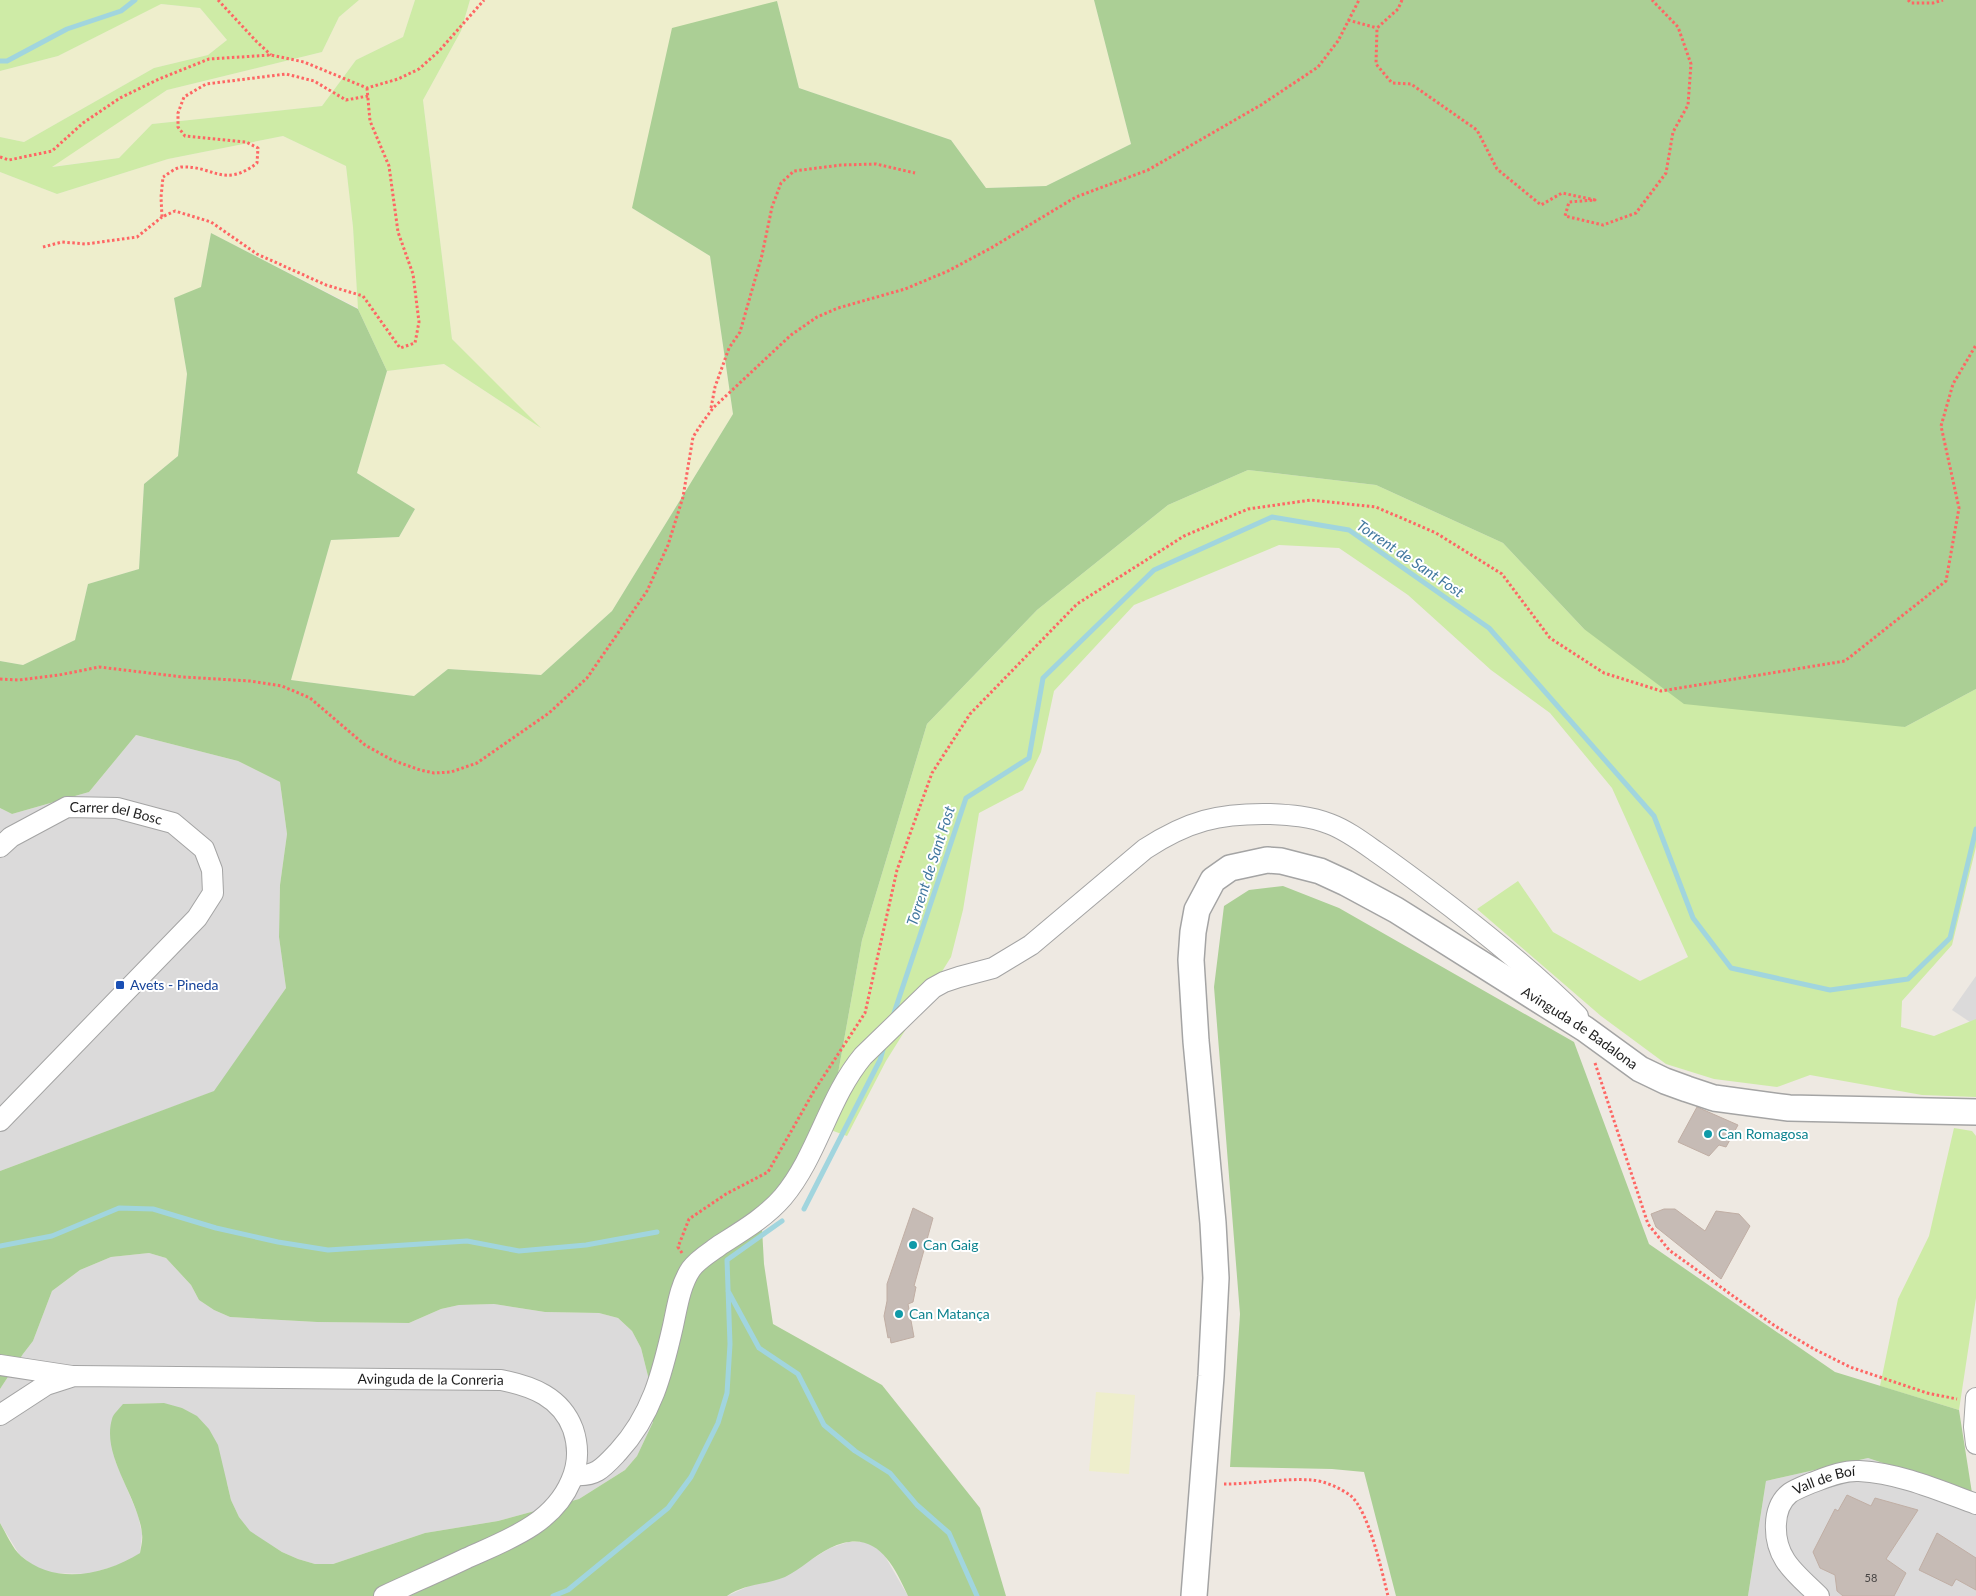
<svg xmlns="http://www.w3.org/2000/svg" width="1976" height="1596" font-family="Lato,sans-serif">
	<rect width="100%" height="100%" fill="#eee9e2"/>
	<path fill="#dbdada" d="M136,735l102,26 42,21 7,52 -7,51 -1,52 7,51 -71,103 -215,80v-363l12,6 77,-22z
		M1976,976v50l-24,-16z
		M149,1253l17,5 25,27 8,15 15,10 16,7 87,5 92,1 32,-14 18,-4 35,-1 51,8 54,1 19,5 14,13 9,17 7,28 5,46 -16,34 -12,14 -46,29 -81,22 -73,12 -92,31h-18l-17,-5 -16,-7 -32,-20 -11,-15 -8,-17 -4,-17 -63,-80 -41,1 -8,56 23,55 4,19 -2,19 -15,10 -37,11 -39,-1 -17,-8 -13,-11 -19,-31v-134l23,-35 10,-13 19,-50 28,-21 31,-13z
		M1868,1458l108,37v101h-228l18,-115z
		M848,1542h18l16,9 26,45h-181l22,-10 34,-9 47,-29z"/>
	<path fill="#eec" d="M359,0h56l-12,37 -47,23 -34,46 -170,18 -33,34 -69,9 117,-77 155,-38 17,-35z
		M470,0h624l37,144 -85,42 -60,2 -35,-48 -152,-52 -22,-87 -145,207 78,48 23,158 -121,197 -71,64 -93,-6 -34,27 -123,-16 40,-140 68,-3 16,-28 -58,-36 30,-102 57,-7 94,62 -86,-87 -29,-239 38,-69z
		M160,4l40,4 27,32 -19,15 -54,13 -130,74 -24,-5v-66l58,-15z
		M283,136l63,30 7,61 5,81 -147,-75 -10,55 -27,10 13,76 -9,82 -34,28 -5,85 -51,15 -13,56 -52,25 -23,-4v-489l57,22 111,-35z
		M1096,1392l39,3 -6,79 -40,-3z"/>
	<path fill="#ceeba6" d="M0,0h359l-20,17 -17,35 -155,38 -115,77 67,-9 33,-34 170,-18 34,-46 47,-23 12,-37h55l-9,31 -38,69 29,239 89,89 -97,-64 -57,7 -29,-62 -5,-82 -7,-61 -63,-30 -115,23 -111,35 -57,-22v-35l24,5 130,-74 54,-13 19,-15 -27,-32 -39,-4 -103,52 -58,15z
		M1248,470l128,15 127,58 81,86 321,98 71,-38v158l-24,98 -50,56 -1,26 33,9 42,-17v78l-54,-2 -112,-20 -33,12 -63,-8 -48,-15 -65,-48 -124,-107 41,-28 35,51 87,49 48,-24 -76,-169 -62,-75 -59,-43 -83,-75 -69,-47 -60,-3 -145,60 -80,86 -13,61 -18,38 -44,23 -16,97 -12,47 -65,104 -39,75 -19,-7 34,-189 65,-216 110,-114 131,-105z
		M1954,1128l18,3 4,5v162l-17,112 -79,-24 18,-87 31,-63z"/>
	<path fill="#abcf95" d="M1094,0h882v689l-71,38 -221,-23 -100,-75 -81,-86 -127,-58 -128,-15 -80,35 -131,105 -110,114 -65,216 -34,189 -67,81 3,54 9,60 109,61 98,123 26,88h-98c-16,-35 -34,-69 -78,-48 -16,8 -29,21 -45,29 -19,8 -41,7 -58,19h-727v-73c6,10 12,25 21,33 34,30 84,19 119,-3 1,-6 3,-13 2,-19 -3,-37 -41,-78 -30,-115 1,-5 8,-11 11,-15l41,-1 18,5 15,8 12,13 9,16 13,55 8,17 11,14 32,21 16,7 17,5h18l92,-31 73,-12 81,-22 46,-29 12,-14 16,-34 -5,-46 -7,-28 -9,-17 -14,-13 -19,-5 -54,-1 -51,-8 -35,1 -18,4 -32,14 -92,-1 -87,-5 -16,-7 -15,-10 -8,-15 -25,-27 -17,-5 -38,4 -31,13 -28,21 -19,50 -10,13 -23,35v-218l214,-80 72,-103 -7,-51 1,-52 7,-51 -7,-52 -42,-21 -102,-26 -47,57 -77,22 -12,-6v-147l23,4 52,-25 13,-56 51,-15 5,-85 34,-28 9,-82 -13,-76 27,-11 10,-54 147,76 29,62 -30,102 58,36 -16,28 -68,3 -40,140 123,16 34,-27 93,6 71,-64 121,-197 -23,-158 -78,-48 40,-180 105,-27 22,87 152,52 35,48 60,-2 85,-42z
		M1283,886l56,22 235,134 75,202 186,128 124,38 13,83 -104,-35 -102,23 -18,115h-352l-32,-124 -32,-3 -102,-2 10,-153 -26,-327 10,-81 25,-16z"/>
	<g fill="none" stroke-linecap="round" stroke-linejoin="round">
		<path stroke="#a1d5de" stroke-width="5" d="M0,61h7l60,-32 54,-18 14,-11
			M893,1016l73,-218 63,-40 14,-80 111,-108 118,-53 77,13 140,98 165,188 39,102 38,50 99,22 78,-11 42,-41 26,-109
			M804,1209l76,-149 4,-14
			M0,1246l52,-10 67,-28 34,1 63,19 62,14 50,8 139,-9 52,10 67,-6 71,-13
			M728,1291l31,57 39,26 26,51 31,26 35,22 27,32 32,28 28,63
			M553,1596l15,-6 100,-82 23,-31 27,-54 9,-30 3,-49 -3,-84 55,-39"/>
	</g>
	<path fill="#c6bbb5" stroke="#c0aea4" d="M1697,1107l41,18 -12,22 -7,-2 -10,11 -31,-14z
		M913,1208l20,10 -19,68 2,1 -3,15 -5,2 6,33 -23,6 -1,-6 -2,1 -4,-22 3,-15v-17z
		M1664,1209h11l30,22 11,-20 23,3 11,12 -29,53 -65,-52 -5,-13z
		M1847,1495l24,11 4,-8 43,12 -32,49 20,14 -12,23h-51l-6,-5 -2,-16 -15,-7 -7,-16 22,-43 3,2z
		M1937,1533l39,25v32l-20,-11 -4,7 -33,-16z"/>
	<g fill="none" stroke-linecap="round" stroke-linejoin="round">
		<defs>
			<g id="minor">
				<path id="s1" d="M0,847l11,-10 56,-30 50,1 56,15 31,26 8,21 1,23 -16,25 -197,203"/>
				<path d="M0,1365l72,11"/>
				<path d="M1976,1398l-2,29 2,17"/>
				<path id="s2" d="M0,1415l46,-30 28,-9 427,4c31,6 60,17 72,49 6,18 6,34 -2,52 -18,43 -64,59 -104,77 -27,13 -55,25 -83,38"/>
				<path d="M574,1475c22,2 29,-7 44,-23 34,-37 44,-78 55,-126 4,-18 7,-41 18,-57 7,-10 20,-17 29,-24 22,-14 46,-28 63,-48 35,-42 45,-99 80,-141l70,-68 11,-6 15,-5 34,-9 38,-23 114,-96c43,-28 74,-36 125,-35 20,1 40,2 60,10 16,6 31,17 45,27 26,18 51,37 76,56 44,34 88,70 127,109"/>
				<path id="s3" d="M1819,1596c-11,-11 -26,-23 -34,-36 -12,-19 -14,-52 5,-67 6,-4 14,-7 21,-10 14,-5 32,-13 48,-12 40,2 79,19 117,33"/>
			</g>
			<g id="tertiary">
				<path id="s4" d="M1194,1596l17,-220 5,-98 -3,-55 -17,-182 -5,-81 2,-28 4,-22 16,-30 17,-12 37,-8 14,1 39,10 26,12 50,27 189,119 55,40 25,12 22,8 27,9 75,10 187,4"/>
			</g>
		</defs>
		<use href="#minor" stroke="#a4a4a4" stroke-width="22"/>
		<use href="#tertiary" stroke="#a4a4a4" stroke-width="28"/>
		<path stroke="#fe6664" stroke-width="3" stroke-dasharray="2.5 2.5" stroke-linecap="butt" d="M218,0l38,41 15,14
			M1402,0l-4,9 -21,19 -1,36 16,19 19,1 66,46 20,39 44,36 21,-12 33,7 -26,2 -4,14 38,9 33,-12 30,-40 7,-41 15,-27 3,-41 -13,-37 -26,-27
			M1908,0l3,3h22l10,-3
			M1348,20l29,8
			M367,88l3,33 19,45 9,66 15,42 6,48 -4,21 -15,5 -37,-52 -37,-11 -69,-31 -46,-32 -36,-11 -13,6 -1,-20 2,-20c5,-3 12,-9 18,-10 31,-2 43,22 76,-4l1,-15 -12,-6 -61,-6 -7,-9v-14l6,-16 22,-13 80,-10 28,7 32,19 22,-4
			M0,157l9,3 43,-9 31,-28 37,-25 39,-19 50,-20 62,-4 33,7 63,26 31,-9 21,-10 20,-18 45,-51
			M43,247l19,-5 24,2 51,-7 25,-20
			M711,408l4,-21 14,-39 11,-16 22,-77 10,-48 9,-24 13,-12 47,-6 35,-1 39,9
			M0,679l19,1 40,-5 40,-8 84,10 67,4 32,5 28,12 55,47 27,15 28,10 14,3 17,-1 26,-9 72,-50 38,-35 60,-87 21,-46 15,-48 10,-60 9,-14 11,-15 78,-73 26,-18 21,-9 67,-19 43,-18 43,-23 85,-51 72,-27 113,-65 57,-38 20,-26 21,-41
			M1595,1063l53,161 21,26 106,76 39,23 36,18 77,26 30,6
			M682,1253l-4,-6 11,-28 37,-25 42,-22 46,-81 51,-78 32,-143 35,-97 38,-59 107,-110 107,-68 64,-27 63,-9 65,7 60,26 66,41 48,64 54,35 57,18 184,-30 101,-80 13,-73 -18,-82 12,-42 23,-39
			M1224,1484c28,0 61,-6 88,-4 12,1 29,8 39,16 18,16 31,76 37,100"/>
		<use href="#minor" stroke="#fff" stroke-width="20"/>
		<use href="#tertiary" stroke="#fff" stroke-width="25"/>
	</g>
	<rect fill="#1a4fb4" stroke="#fff" stroke-width="2" x="115" y="980" width="10" height="10" rx="2.5"/>
	<g fill="#0f9aa8" stroke="#fff" stroke-width="2">
		<circle cx="1708" cy="1134" r="5"/>
		<circle cx="913" cy="1245" r="5"/>
		<circle cx="899" cy="1314" r="5"/>
	</g>
	<g text-anchor="middle" stroke-width="4" stroke-linejoin="round" paint-order="stroke">
		<g font-size="11" fill="#474443">
			<text x="1871" y="1582">58</text>
		</g>
		<g font-size="14" fill="#1d1d1d" stroke="#fff">
			<text dy="5" stroke="none"><textPath href="#s1" startOffset="128">Carrer del Bosc</textPath></text>
			<text dy="5" stroke="none"><textPath href="#s4" startOffset="1139">Avinguda de Badalona</textPath></text>
			<text dy="5" stroke="none"><textPath href="#s2" startOffset="441">Avinguda de la Conreria</textPath></text>
			<text dy="5" stroke="none"><textPath href="#s3" startOffset="159">Vall de Boí</textPath></text>
		</g>
		<g font-size="14" fill="#164399" stroke="#fff" text-anchor="start">
			<text x="130" y="990">Avets - Pineda</text>
		</g>
		<g font-size="14" fill="#0d838f" stroke="#fff" text-anchor="start">
			<text x="1718" y="1139">Can Romagosa</text>
			<text x="923" y="1250">Can Gaig</text>
			<text x="909" y="1319">Can Matança</text>
		</g>
		<g font-size="15" font-style="italic" fill="#42789f" stroke="#fff">
			<text transform="translate(1410 559) rotate(34)" y="5">Torrent de Sant Fost</text>
			<text transform="translate(931 866) rotate(-72)" y="5">Torrent de Sant Fost</text>
		</g>
	</g>
</svg>
